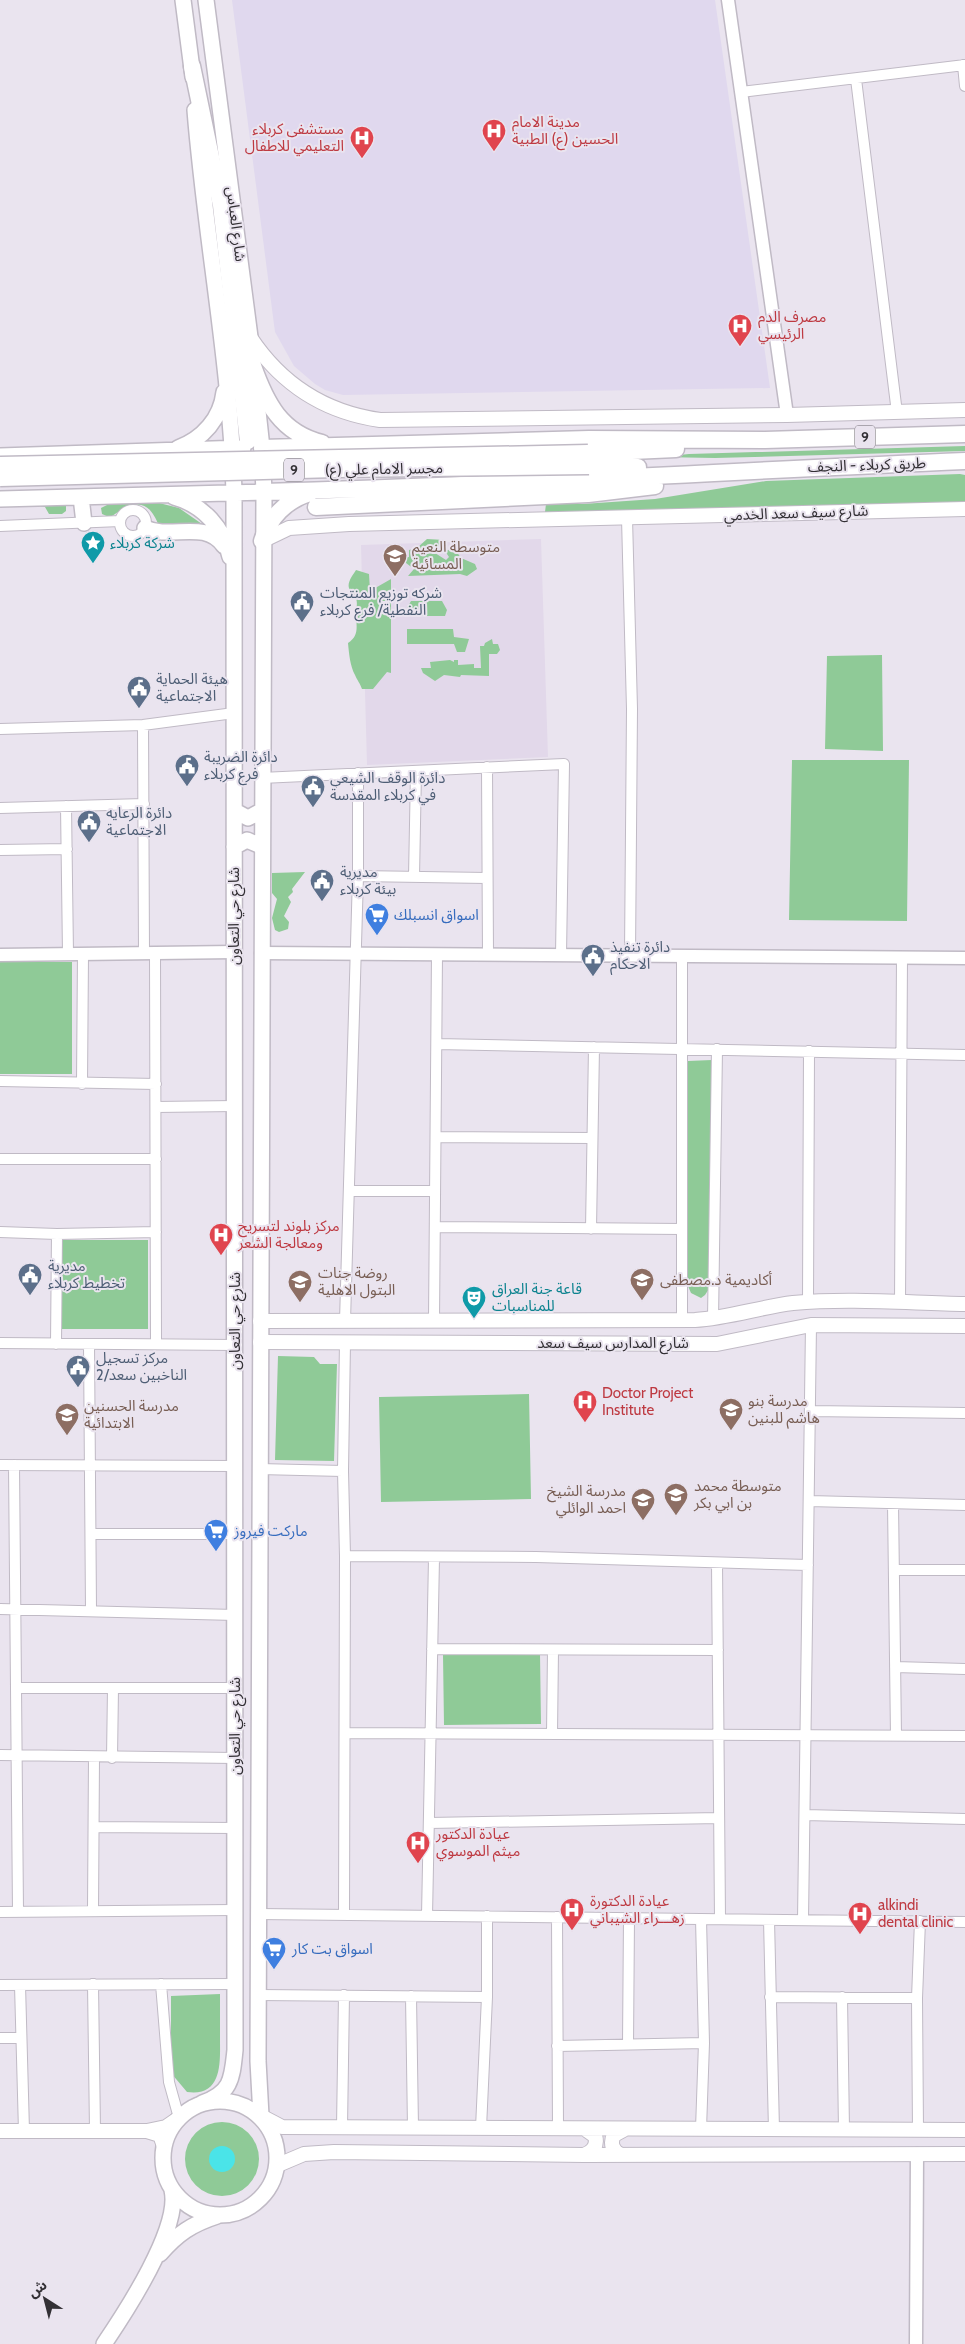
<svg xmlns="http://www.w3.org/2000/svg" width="965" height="2344" font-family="Cabin,'Noto Sans Arabic',sans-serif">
	<rect width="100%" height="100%" fill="#eae4ef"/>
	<path fill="#e2d8ea" d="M541,539l7,218 -181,8 -6,-220z"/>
	<path fill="#e0d8ee" d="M232,0h483l55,388 -427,7 -18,-5 -10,-6 -21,-18 -19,-34z"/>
	<path fill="#8fca97" d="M965,446v5l-250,7 -56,-1 30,-3z
		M960,474l5,1v27l-2,1 -418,9 1,-8h37l72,-5 111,-18z
		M66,502v9l-4,3h-13l-4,-7 -5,-1 -40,1v-4z
		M155,502l24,6 23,16 -43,2c-6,-15 -14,-27 -32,-19 -7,2 -11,8 -18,10l-7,-3 -1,-6 8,-4z
		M427,539l18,1 -1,7 -9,6 11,7 3,-3 -4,-6 9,-3 7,10 14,6 2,5 -10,7 -7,-2 -52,2 6,-7 -8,-6 -2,-5 5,-1v-7l8,-2z
		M356,570l13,4 1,17 21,-12v94l-4,-1 -14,17h-11c-2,-6 -5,-9 -7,-14 -5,-9 -6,-22 -7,-32 12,-8 8,-18 8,-29 0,-7 2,-9 0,-16 -1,-4 -5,-6 -7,-10 -2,-6 4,-13 7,-18z
		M411,601h31l5,9 -2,6h-32l-6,-8z
		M407,629h46l1,8 15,2 -4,13h-8l-3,-8h-47z
		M492,639l1,5h5l2,6 -3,4h-8v22l-28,-1 -1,2 -16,-2 -9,6 -12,-8 -2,-5h10l-1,-6 20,-2 4,2v-2h4v5l16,-1v4h7l-1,-22h4l1,-3z
		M882,655l1,96 -58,-2 2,-93z
		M792,760h117l-2,161 -118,-1z
		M305,872l-13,17 1,3 -5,5 3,5 -7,14 5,6 -1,7 -9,3 -4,-2 -3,-12 5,-19 -5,-6v-20z
		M0,962h72v112h-72z
		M712,1060l2,221 -9,14 -4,3 -10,-5 -3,-7v-225z
		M61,1240h87v89h-87z
		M278,1356l36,1 6,7h17l-3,97 -59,-1z
		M529,1394l2,105 -150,3 -2,-105z
		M540,1654l1,70 -97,1 -1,-70z
		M220,1994c0,15 0,30 0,44 0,24 3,59 -33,54l-16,-19v-77z
		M185 2159a37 37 0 1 1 74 0a37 37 0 1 1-74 0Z"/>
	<path fill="#4ae4e8" d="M209 2159a13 13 0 1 1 26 0a13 13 0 1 1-26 0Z"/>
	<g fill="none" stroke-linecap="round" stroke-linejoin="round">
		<defs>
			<path id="minor" d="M963,65l2,21
				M856,79l41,334
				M741,92l224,-27
				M120 523a13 13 0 1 1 26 0a13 13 0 1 1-26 0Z
				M627,518l5,191 -2,246
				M0,526l120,-5
				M143,725l1,228
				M0,729l143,-4 91,-12
				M487,767l1,188
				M261,778l303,-14 -3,191
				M66,806l2,148
				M0,808l144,-4
				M0,850l67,-1
				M358,876l129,2
				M414,877l2,-106
				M155,953l1,391
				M682,956v364
				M437,1044l528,11
				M0,1081l156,3
				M82,1084l1,-130
				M156,1107l79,-1
				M436,1137l156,1
				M0,1159h156
				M349,1191h86
				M435,1227l247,2
				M591,1229l3,-182
				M0,1232l57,2 99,-2
				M808,1302l1,-251
				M900,1303l2,-346
				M713,1319l4,-270
				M345,1321l13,-445v-103
				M434,1321l3,-367
				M0,1343l235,2
				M56,1344l1,-110
				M89,1344l2,266
				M810,1411l155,2
				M0,1465l234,1
				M14,1465l4,446
				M259,1469l84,2 2,85 -1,359
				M343,1471l2,-129
				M809,1501l156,4
				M893,1504l3,232
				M91,1534h144
				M345,1556l191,1 272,8
				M717,1563l3,356
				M894,1570h71
				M0,1609l235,6
				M432,1649l286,1
				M895,1667l70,2
				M16,1688h219
				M345,1733l620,3
				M552,1734l1,-84
				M0,1755l235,3
				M112,1758l1,-70
				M805,1815l160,4
				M429,1823l290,-5
				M94,1827l141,1
				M93,1911l1,-154
				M0,1912l235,-2
				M258,1914l707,8
				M427,1916l7,-358
				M557,1917l1,212
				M701,1919l3,124 -3,86
				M769,1920l5,210
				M803,1920l8,-595
				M93,1984l2,147
				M161,1984l8,98 10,36
				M0,1985l235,-1
				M20,1985l4,146
				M258,1995l229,2
				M411,1996l2,132
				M770,1997l147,1
				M842,1997l2,133
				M0,2038h21
				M628,2044l1,-126
				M557,2046l147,-3
				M342,2128l2,-133
				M481,2128l6,-131v-81
				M918,2130l-1,-132 3,-77"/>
			<path id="tertiary" d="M728,0l59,415
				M261,953l704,5
				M0,955l234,-3
				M916,2344l1,-190"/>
			<path id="secondary" d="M250,337c31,47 74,75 130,83l407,-5 178,-5
				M262,541l27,-13 60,-4 616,-15
				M260,1321l435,-1c34,-2 65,-13 98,-17 57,-5 115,0 172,1
				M260,1342l457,2 94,-19 154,1
				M261,2116l21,11 683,3
				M0,2131h147l19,-4 13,-9
				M147,2131l13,4 4,11
				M584,2155c9,-3 14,-10 11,-19l-10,-7
				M621,2155c-9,-4 -11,-12 -7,-20l11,-6
				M278,2165l26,-11 30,-2 250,3 381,-1"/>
			<path id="primary" d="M183,0l10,77
				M206,0l44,337 12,111 2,44 -6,1569 3,55
				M195,110c10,128 36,255 39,383l1,1557c-3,28 -3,43 -33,53
				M178,448c25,-9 43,-30 46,-56
				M0,456l243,-8
				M81,497l3,26
				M174,497c29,8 50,31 56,60
				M0,499l264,-7
				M145,528c26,12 60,-9 79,18
				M235,811l13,7 13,-7
				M234,847l13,-7 14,6
				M163 2158a57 57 0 1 1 114 0a57 57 0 1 1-114 0Z
				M160,2254c17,-20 32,-30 57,-38
				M104,2344c21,-31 77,-116 68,-154"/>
			<path id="trunk" d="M192,66l29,139 27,236
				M253,366c13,37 28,67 69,77
				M262,448l327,-9 176,1 200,-6
				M588,453l88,-4
				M589,466l49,1
				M264,492c234,-6 467,-21 701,-31
				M316,507l272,-13 67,-8
				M262,541c7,-23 24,-41 48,-48"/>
		</defs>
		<use href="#minor" stroke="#c0bac5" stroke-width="12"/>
		<use href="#tertiary" stroke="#c0bac5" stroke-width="15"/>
		<use href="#secondary" stroke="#c0bac5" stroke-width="16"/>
		<use href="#primary" stroke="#c0bac5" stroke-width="18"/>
		<use href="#trunk" stroke="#c0bac5" stroke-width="19"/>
		<use href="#minor" stroke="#fff" stroke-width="10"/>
		<use href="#tertiary" stroke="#fff" stroke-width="12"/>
		<use href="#secondary" stroke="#fff" stroke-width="14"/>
		<use href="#primary" stroke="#fff" stroke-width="15"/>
		<use href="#trunk" stroke="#fff" stroke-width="16"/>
		<defs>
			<path id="trunk-bridge" d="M0,465l588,-12
				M0,478l336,-9 253,-3"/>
		</defs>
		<use href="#trunk-bridge" stroke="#c0bac5" stroke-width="19" stroke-linecap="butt"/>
		<use href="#trunk-bridge" stroke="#fff" stroke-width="16"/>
	</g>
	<defs>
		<symbol id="hospital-pin" viewBox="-11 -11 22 30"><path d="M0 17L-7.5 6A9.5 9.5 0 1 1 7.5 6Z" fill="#e0444e" stroke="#eae4ef"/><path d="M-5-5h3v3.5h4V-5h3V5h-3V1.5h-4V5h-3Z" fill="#fff"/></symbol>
		<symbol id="sight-pin" viewBox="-11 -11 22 30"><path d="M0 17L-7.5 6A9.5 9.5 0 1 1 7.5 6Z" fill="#0f9aa8" stroke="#eae4ef"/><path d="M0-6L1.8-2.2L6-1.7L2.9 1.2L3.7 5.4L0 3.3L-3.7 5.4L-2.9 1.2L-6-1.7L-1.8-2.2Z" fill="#fff"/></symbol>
		<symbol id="school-pin" viewBox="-11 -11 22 30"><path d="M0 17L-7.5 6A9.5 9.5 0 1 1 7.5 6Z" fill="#8d6e63" stroke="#eae4ef"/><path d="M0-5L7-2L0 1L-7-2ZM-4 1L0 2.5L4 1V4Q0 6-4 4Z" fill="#fff"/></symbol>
		<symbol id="civic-pin" viewBox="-11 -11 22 30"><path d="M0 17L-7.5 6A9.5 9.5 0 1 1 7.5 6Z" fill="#5c6f8a" stroke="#eae4ef"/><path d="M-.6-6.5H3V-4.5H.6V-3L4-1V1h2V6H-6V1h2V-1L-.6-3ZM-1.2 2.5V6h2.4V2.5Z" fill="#fff"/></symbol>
		<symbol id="supermarket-pin" viewBox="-11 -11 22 30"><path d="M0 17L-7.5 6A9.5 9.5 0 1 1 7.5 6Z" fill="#3f7fe0" stroke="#eae4ef"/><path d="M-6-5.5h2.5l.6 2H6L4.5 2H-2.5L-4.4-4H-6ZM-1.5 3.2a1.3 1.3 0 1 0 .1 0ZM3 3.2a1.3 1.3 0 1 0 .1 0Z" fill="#fff"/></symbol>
		<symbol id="theatre-pin" viewBox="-11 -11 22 30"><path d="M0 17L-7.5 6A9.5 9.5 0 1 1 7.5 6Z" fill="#0f9aa8" stroke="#eae4ef"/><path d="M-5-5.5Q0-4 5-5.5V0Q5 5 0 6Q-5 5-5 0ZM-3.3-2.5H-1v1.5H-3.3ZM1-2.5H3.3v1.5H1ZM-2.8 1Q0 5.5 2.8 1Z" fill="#fff"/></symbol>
	</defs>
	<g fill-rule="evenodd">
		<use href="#hospital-pin" x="480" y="117" width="28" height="38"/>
		<use href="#hospital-pin" x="348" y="124" width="28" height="38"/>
		<use href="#hospital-pin" x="726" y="312" width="28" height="38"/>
		<use href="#sight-pin" x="79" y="529" width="28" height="38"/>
		<use href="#school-pin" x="381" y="542" width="28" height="38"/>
		<use href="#civic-pin" x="288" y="588" width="28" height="38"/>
		<use href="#civic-pin" x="125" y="674" width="28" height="38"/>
		<use href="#civic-pin" x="173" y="752" width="28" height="38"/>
		<use href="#civic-pin" x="299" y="773" width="28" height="38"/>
		<use href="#civic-pin" x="75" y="808" width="28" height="38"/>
		<use href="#civic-pin" x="308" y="867" width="28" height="38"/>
		<use href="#supermarket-pin" x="363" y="901" width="28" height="38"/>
		<use href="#civic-pin" x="579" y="942" width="28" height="38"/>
		<use href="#hospital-pin" x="207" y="1221" width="28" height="38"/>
		<use href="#civic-pin" x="16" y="1261" width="28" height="38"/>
		<use href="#school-pin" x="628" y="1266" width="28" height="38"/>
		<use href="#school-pin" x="286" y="1268" width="28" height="38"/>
		<use href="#theatre-pin" x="460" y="1284" width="28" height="38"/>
		<use href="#civic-pin" x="64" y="1353" width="28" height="38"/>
		<use href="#hospital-pin" x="571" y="1388" width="28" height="38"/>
		<use href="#school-pin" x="717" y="1396" width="28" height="38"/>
		<use href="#school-pin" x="53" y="1401" width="28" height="38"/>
		<use href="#school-pin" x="662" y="1481" width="28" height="38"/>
		<use href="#school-pin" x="629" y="1486" width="28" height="38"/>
		<use href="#supermarket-pin" x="202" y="1517" width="28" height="38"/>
		<use href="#hospital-pin" x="404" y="1829" width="28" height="38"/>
		<use href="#hospital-pin" x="558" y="1896" width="28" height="38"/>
		<use href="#hospital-pin" x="846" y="1900" width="28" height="38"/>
		<use href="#supermarket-pin" x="260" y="1935" width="28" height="38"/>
	</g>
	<g text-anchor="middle" stroke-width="4" stroke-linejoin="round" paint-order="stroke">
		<g fill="#eae4ef" stroke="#6a666d" stroke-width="1">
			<rect x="855" y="425.5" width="20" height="23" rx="4"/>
			<rect x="284" y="458.5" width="20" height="23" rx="4"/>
		</g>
		<g font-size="14" font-weight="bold" fill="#333035">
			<text x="865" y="442">9</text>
			<text x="294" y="475">9</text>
		</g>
		<g font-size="15" fill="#be3a42" stroke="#eae4ef" text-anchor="start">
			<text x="512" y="127">مدينة الامام<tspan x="512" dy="17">الحسين (ع) الطبية</tspan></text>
			<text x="344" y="134" text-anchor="end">مستشفى كربلاء<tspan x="344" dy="17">التعليمي للاطفال</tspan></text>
			<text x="758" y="322">مصرف الدم<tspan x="758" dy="17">الرئيسي</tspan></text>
			<text x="238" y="1231">مركز بلوند لتسريح<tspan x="238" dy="17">ومعالجة الشعر</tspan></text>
			<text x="602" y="1398">Doctor Project<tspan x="602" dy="17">Institute</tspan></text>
			<text x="436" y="1839">عيادة الدكتور<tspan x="436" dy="17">ميثم الموسوي</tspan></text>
			<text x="590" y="1906">عيادة الدكتورة<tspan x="590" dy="17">زهـــراء الشيباني</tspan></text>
			<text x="878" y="1910">alkindi<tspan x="878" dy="17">dental clinic</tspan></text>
		</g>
		<g font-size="15" fill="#333035" stroke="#eae4ef">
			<text transform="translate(236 224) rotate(83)" y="5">شارع العباس</text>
			<text transform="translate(867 465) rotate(-2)" y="5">طريق كربلاء - النجف</text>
			<text transform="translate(384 469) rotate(-1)" y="5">مجسر الامام علي (ع)</text>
			<text transform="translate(796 513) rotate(-2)" y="5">شارع سيف سعد الخدمي</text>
			<text transform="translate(234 916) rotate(-90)" y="5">شارع حي التعاون</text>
			<text transform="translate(235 1321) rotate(-90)" y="5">شارع حي التعاون</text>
			<text x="613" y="1348">شارع المدارس سيف سعد</text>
			<text transform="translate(235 1726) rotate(-90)" y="5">شارع حي التعاون</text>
		</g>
		<g font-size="15" fill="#0d838f" stroke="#eae4ef" text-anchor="start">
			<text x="110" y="548">شركة كربلاء</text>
			<text x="492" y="1294">قاعة جنة العراق<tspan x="492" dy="17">للمناسبات</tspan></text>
		</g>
		<g font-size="15" fill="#785e54" stroke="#eae4ef" text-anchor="start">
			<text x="412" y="552">متوسطة النعيم<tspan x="412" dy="17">المسائية</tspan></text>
			<text x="318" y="1278">روضة جنات<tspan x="318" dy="17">البتول الاهلية</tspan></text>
			<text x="660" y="1285">أكاديمية د.مصطفى</text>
			<text x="748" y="1406">مدرسة بنو<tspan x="748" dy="17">هاشم للبنين</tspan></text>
			<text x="84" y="1411">مدرسة الحسنين<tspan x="84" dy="17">الابتدائية</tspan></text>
			<text x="694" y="1491">متوسطة محمد<tspan x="694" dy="17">بن ابي بكر</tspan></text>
			<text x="626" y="1496" text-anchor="end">مدرسة الشيخ<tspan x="626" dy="17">احمد الوائلي</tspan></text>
		</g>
		<g font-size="15" fill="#4e5e75" stroke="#eae4ef" text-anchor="start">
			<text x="320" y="598">شركه توزيع المنتجات<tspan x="320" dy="17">النفطية/ فرع كربلاء</tspan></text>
			<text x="156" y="684">هيئة الحماية<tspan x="156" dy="17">الاجتماعية</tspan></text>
			<text x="204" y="762">دائرة الضريبة<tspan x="204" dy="17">فرع كربلاء</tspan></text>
			<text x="330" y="783">دائرة الوقف الشيعي<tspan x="330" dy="17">في كربلاء المقدسة</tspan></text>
			<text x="106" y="818">دائرة الرعايه<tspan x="106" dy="17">الاجتماعية</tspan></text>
			<text x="340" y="877">مديرية<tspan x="340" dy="17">بيئة كربلاء</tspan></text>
			<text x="610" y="952">دائرة تنفيذ<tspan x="610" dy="17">الاحكام</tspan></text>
			<text x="48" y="1271">مديرية<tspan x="48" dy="17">تخطيط كربلاء</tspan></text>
			<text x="96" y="1363">مركز تسجيل<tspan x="96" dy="17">الناخبين سعد/2</tspan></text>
		</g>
		<g font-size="15" fill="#366cbe" stroke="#eae4ef" text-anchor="start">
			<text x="394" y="920">اسواق انسبلك</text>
			<text x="234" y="1536">ماركت فيروز</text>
			<text x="292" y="1954">اسواق بت كار</text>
		</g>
	</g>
	<g transform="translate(45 2299) rotate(324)" stroke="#eae4ef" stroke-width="4" paint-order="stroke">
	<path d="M0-4L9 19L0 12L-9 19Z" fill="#333035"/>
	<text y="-8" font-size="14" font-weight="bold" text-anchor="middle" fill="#333035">ش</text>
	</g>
</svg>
